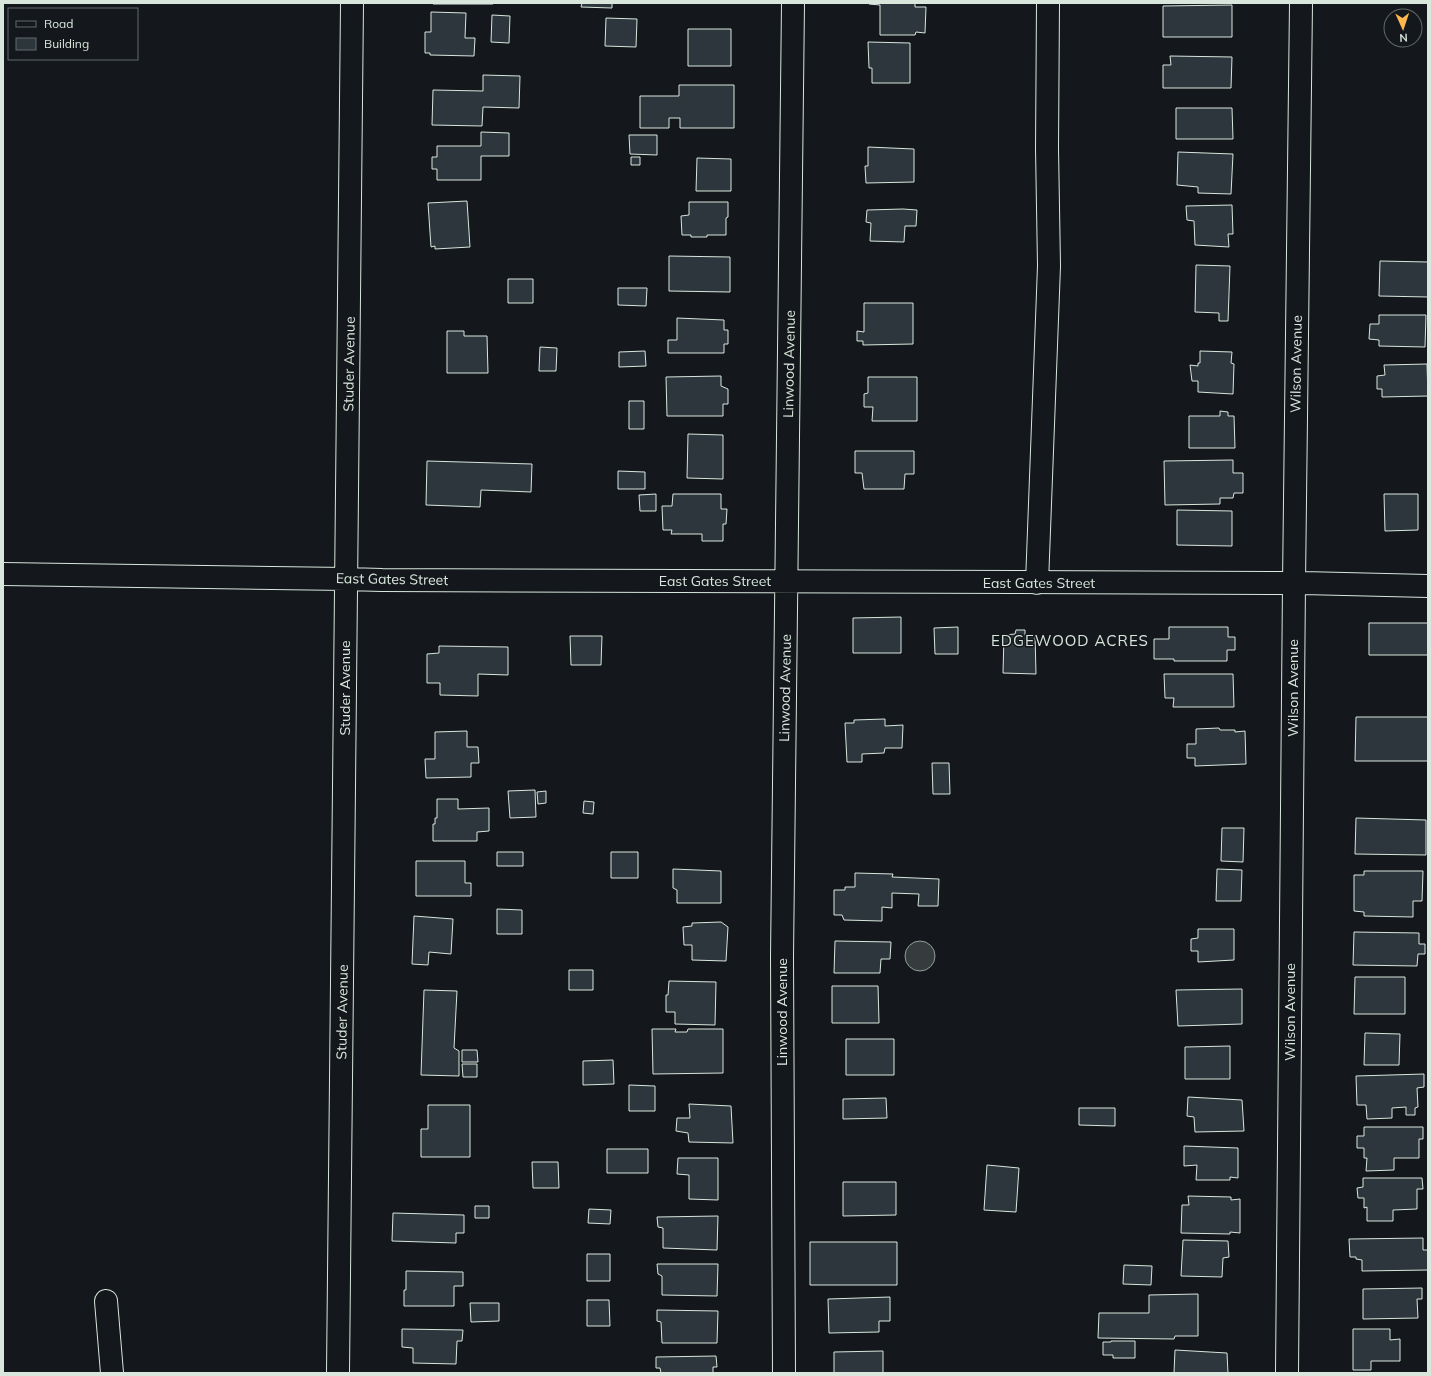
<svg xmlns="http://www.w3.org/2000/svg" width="1431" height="1376" font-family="Mulish,sans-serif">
	<rect width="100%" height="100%" fill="#14181c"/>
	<path fill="#363b3e" stroke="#939e99" d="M905 956a15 15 0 1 1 30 0a15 15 0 1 1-30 0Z"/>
	<path fill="#2c363c" stroke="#d8e6dc" d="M433,3h60v1h-60z
		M582,3h30v5l-31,-1z
		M869,3h46v4h11l-1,26 -9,-1 -1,3h-35v-30l-11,-1z
		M1232,5v32h-69v-31z
		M431,12l35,1 -1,25h10l-1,18 -44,-1v-2h-5v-21h6z
		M492,15l18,1 -1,27 -18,-1z
		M606,18l31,1 -1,28 -31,-1z
		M688,29h43v37h-43z
		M868,42l42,1v40h-38v-15h-3z
		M1170,56l62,1 -1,31h-68v-23h8z
		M483,75l37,1 -1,32 -36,-1 -1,19 -50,-1 1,-35 50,1z
		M679,85h55v43h-54v-10h-11v10h-29v-32h39z
		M1176,108h56l1,31h-57z
		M481,132l28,1v23h-28v24h-44v-11h-5v-12h5v-11h44z
		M629,135h28v20l-27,-1z
		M868,147l46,2v33l-48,1 -1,-17h3z
		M1178,152l55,2 -2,40 -33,-1v-6l-21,-2z
		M631,157h9v8h-9z
		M697,158l34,1v32h-35z
		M467,201l3,46 -35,2v-3l-4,1 -3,-44z
		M689,202h39v15l-2,1v17h-19v2h-16v-2h-9l-1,-19 8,-1z
		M1232,205l1,29h-5l1,13 -34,-2 -1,-24 -7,-1 -1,-14z
		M903,209l14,1 -1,16h-11l-1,16 -34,-1 1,-18 -5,-1 1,-12z
		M669,256l61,1v35l-61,-1z
		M1380,261l48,1v35l-49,-1z
		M1196,265l34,1 -2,55h-9v-8l-24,-1z
		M508,279h25v24h-25z
		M618,288h29l-1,18 -28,-1z
		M864,303h49v41l-50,1v-4h-6v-10l7,1z
		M1379,315h47l-1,32 -46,-1v-6l-10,-1 1,-15h9z
		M677,318l47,2v10h4v14h-4v9h-56v-13h9z
		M447,331h17v5h23l1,37h-41z
		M540,347l17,1 -1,23h-17z
		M645,351l1,15 -27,1v-15z
		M1200,351l32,1 -1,11 3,1 -1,30 -35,-2v-11h-6l-2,-16 8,1v-3h2z
		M1427,364l1,32 -46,1v-8h-5v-13l8,-1 -1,-10z
		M721,376v10l7,3v15h-5v12h-56l-1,-39z
		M868,377h49v44h-45l1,-14h-9v-13l4,-1z
		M629,401h15v28h-15z
		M1220,411l8,1v4h6l1,32h-46v-32h31z
		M688,434l35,1v44l-36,-1z
		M855,451h59v23h-9l-1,15h-40l-2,-16h-7z
		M1233,460v13h10v20h-9l-1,5h-13v6l-55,1 -1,-44z
		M427,461l105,3 -1,28 -50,-2 -1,17 -54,-2z
		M618,471l27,1v17h-27z
		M656,494v17h-16l-1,-16z
		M673,494h48v15h6l-1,15h-3v17h-21v-7h-31l1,-4h-9l-1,-24h10z
		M1384,494h34v36l-33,1z
		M1177,510l55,1v35l-55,-1z
		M901,617v36h-48v-35z
		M1369,623h59v32h-59z
		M958,627v27h-23l-1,-26z
		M1169,627h59v10h7v13h-8v11h-53v-2h-20v-20h15z
		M1016,630h9v5h10l1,39 -33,-1 1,-38 11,-1z
		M570,636h32l-1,29h-30z
		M439,646l69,1v28l-30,-1v22l-38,-1v-12h-13v-29l12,-1z
		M1164,674h69l1,33h-61l1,-9h-9z
		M1356,717h72v44h-73z
		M885,719v7l18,-1 -1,23h-17l-1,5 -22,1v8h-15l-2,-39h9v-3z
		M1219,728l1,2h15v2l10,-1 1,33 -51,2v-8h-8v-14h9v-15z
		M467,731v16h11l1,16h-8v14l-45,1 -1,-19h10v-27z
		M932,763h17l1,31h-17z
		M535,790l1,27 -26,1 -2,-27z
		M546,791v12l-8,1 -1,-12z
		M437,799h21v10l31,-1v23l-12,1v9h-44v-17h2v-6h2z
		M584,801l10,1 -1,12 -10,-1z
		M1356,818l70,2v35l-71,-1z
		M1222,828h22l-1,34 -22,-1z
		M497,852h26v14h-26z
		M611,852h27v26h-27z
		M416,861h49v22h6v13h-55z
		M673,869l48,2v32h-44v-13l-4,-2z
		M1217,869l25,1 -1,31h-25z
		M1364,871h59l-1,30h-9v16l-49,-1v-4l-10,-1v-36h10z
		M855,873l38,1 -1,3 47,2 -1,27h-20l1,-12 -27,-1v15l-10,-1v14l-38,-1 -2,-5h-8v-25h11v-3h10z
		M497,909l25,1v24h-25z
		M414,916l39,3 -2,35 -22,-2 -1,13 -16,-1z
		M721,922l7,5 -2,34 -34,-1v-15h-8l-1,-18 9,-1v-3z
		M1198,929h36v31l-36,2v-11h-7v-12l7,-1z
		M1354,932l65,1v11h6v10h-7l-1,12 -64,-1z
		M835,941l56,1 -1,17h-9l-1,14h-46z
		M569,970h24v20h-24z
		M1355,977h50v37h-51z
		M669,981l47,1 -1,43 -40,-1v-12h-9v-17h2z
		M832,986h46l1,37h-47z
		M1242,989v35l-64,2 -2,-36z
		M424,990l33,1 -3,57 5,3v25l-38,-1z
		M652,1029h24l-1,3h12l1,-3h35v44l-70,1z
		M1365,1033l35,1 -1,31h-35z
		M846,1039h48v36h-48z
		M1230,1046v33h-45v-32z
		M462,1050h15l1,12h-16z
		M613,1060l1,24 -31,1v-24z
		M462,1064h15v13h-14z
		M1424,1074v13l-7,1 1,19 -3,1v7h-9v-8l-14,1v10l-25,1 -1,-14h-9l-1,-29z
		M629,1085l26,1v25h-26z
		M1188,1097l54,3 2,31 -49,1 -1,-15 -7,-1z
		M886,1098l1,20 -44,1v-20z
		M689,1104l42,2 2,37 -44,-1 -1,-9 -12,-2 1,-13h13z
		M428,1105h42v52h-49v-28h7z
		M1079,1108h36v18l-36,-1z
		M1364,1127h59v12h-4v19h-25v12l-28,1 1,-13h-3v-10h-7v-12h7z
		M1184,1146l54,2v30l-8,-1v3h-34l1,-15 -13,1z
		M607,1149h41v24h-41z
		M678,1158h40v42l-29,-1v-24l-12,-1z
		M532,1162h26l1,26h-26z
		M987,1165l32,3 -3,44 -32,-2z
		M1363,1178h59l1,11h-6v20l-24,1v11h-26v-14l-3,1v-10h-6l-1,-10 6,-1z
		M843,1182h53v33l-53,1z
		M1188,1196l43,1v3l9,-1v34l-10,-1v2l-49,-1 1,-28h7z
		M475,1206h14v12h-14z
		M589,1209l22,1 -1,14 -22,-1z
		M393,1213l71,2v18h-8v10l-64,-2z
		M718,1216l-1,34 -54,-2v-20l-5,-1 -1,-10z
		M1423,1238v12h5v20l-66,1v-11l-6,-1v-2h-6l-1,-18z
		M1183,1240l45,1 1,16 -6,1 -1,19 -41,-1z
		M810,1242h87v43h-87z
		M587,1254h23v27h-23z
		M657,1264h61l-1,32 -55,-1v-19l-4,-2z
		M1124,1265l28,1 -1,19 -28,-1z
		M406,1271l57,1v14h-9v20h-50v-16h2z
		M1422,1288v11h-5l1,19 -55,1v-30z
		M1198,1294v42h-23l-1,3 -76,-1 1,-25h50v-18z
		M890,1297v24h-11v11l-50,1 -1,-34z
		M587,1300h22l1,26h-23z
		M470,1303h29v18l-28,1z
		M657,1310l61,1 -1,32h-55l-1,-21 -4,-1z
		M402,1329l61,1 -1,11h-5l-1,23 -43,-1v-15l-11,-1z
		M1353,1329h37v11l10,-1v22h-29v9h-18z
		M1111,1341h24v17h-22v-3h-10v-13h8z
		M1175,1350l52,3 1,20h-54z
		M883,1351v22h-49v-21z
		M716,1356l1,11h-4v6h-52l-1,-5h-4v-11z"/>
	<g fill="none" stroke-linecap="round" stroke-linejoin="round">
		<defs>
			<path id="minor" d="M3,574l343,5 36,1 921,3 125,3
				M1037,583l12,-317 -2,-118 1,-145
				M106,1301l6,72
				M338,1373l14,-1370
				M784,1373l-2,-416 11,-954
				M1287,1373l7,-790 7,-580"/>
		</defs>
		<use href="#minor" stroke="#d8e6dc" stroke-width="24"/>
		<use href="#minor" stroke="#14181c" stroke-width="22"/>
	</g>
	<g text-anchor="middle" stroke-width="3" stroke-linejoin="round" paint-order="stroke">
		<g font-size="14" fill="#d8e6dc" stroke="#14181c">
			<text transform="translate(349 364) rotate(-89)" y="5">Studer Avenue</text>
			<text transform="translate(789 364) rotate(-89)" y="5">Linwood Avenue</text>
			<text transform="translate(1296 364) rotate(-89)" y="5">Wilson Avenue</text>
			<text transform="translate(392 579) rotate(1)" y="5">East Gates Street</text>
			<text x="715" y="586">East Gates Street</text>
			<text x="1039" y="588">East Gates Street</text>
			<text transform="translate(345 688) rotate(-90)" y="5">Studer Avenue</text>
			<text transform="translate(785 688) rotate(-89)" y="5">Linwood Avenue</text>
			<text transform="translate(1293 688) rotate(-90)" y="5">Wilson Avenue</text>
			<text transform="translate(342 1012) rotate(-89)" y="5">Studer Avenue</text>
			<text transform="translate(782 1012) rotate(-90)" y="5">Linwood Avenue</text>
			<text transform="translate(1290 1012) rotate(-90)" y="5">Wilson Avenue</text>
		</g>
		<g font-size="15" letter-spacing="1" fill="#d8e6dc" stroke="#14181c">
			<text x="1070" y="646">EDGEWOOD ACRES</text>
		</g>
	</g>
	<rect width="1431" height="1376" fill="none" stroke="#d8e6dc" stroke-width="8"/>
	<rect x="8" y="8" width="130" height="52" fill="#14181c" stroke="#626a69"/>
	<rect x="16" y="21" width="20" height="6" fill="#14181c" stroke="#626a69"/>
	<text x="44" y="28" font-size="12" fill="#d8e6dc">Road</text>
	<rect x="16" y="38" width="20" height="12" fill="#2c363c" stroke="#626a69"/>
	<text x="44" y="48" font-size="12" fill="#d8e6dc">Building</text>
	<g transform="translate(1403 28) rotate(177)"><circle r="19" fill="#14181c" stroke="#626a69"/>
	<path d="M0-3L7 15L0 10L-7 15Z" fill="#ffb74d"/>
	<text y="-6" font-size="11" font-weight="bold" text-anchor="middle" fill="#d8e6dc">N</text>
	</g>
</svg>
